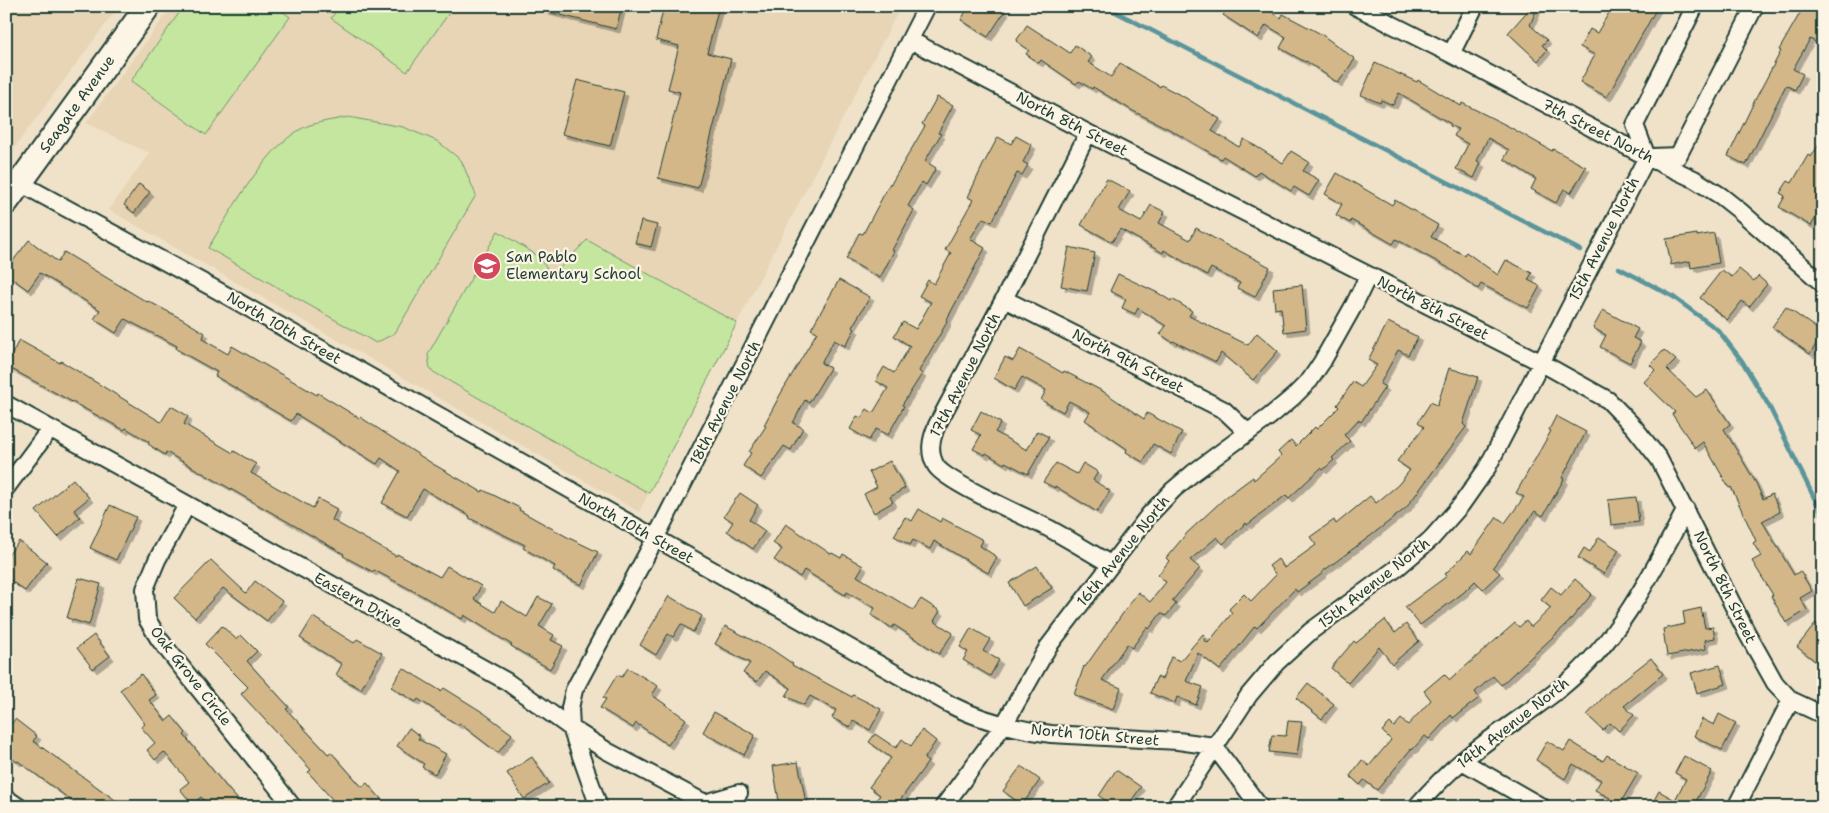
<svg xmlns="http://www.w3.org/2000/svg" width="1829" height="813" font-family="'Shantell Sans',sans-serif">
	<defs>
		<filter id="shadow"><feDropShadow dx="4" dy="4" stdDeviation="0" flood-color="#0004"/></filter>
	</defs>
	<rect width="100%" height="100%" fill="#f0e2c9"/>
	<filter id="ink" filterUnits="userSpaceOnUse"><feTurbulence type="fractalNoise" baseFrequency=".02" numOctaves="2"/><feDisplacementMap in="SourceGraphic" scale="10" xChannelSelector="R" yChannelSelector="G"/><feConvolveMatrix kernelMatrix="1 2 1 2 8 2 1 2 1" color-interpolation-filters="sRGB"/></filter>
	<g filter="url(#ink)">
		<path fill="#e7d5b6" d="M6,6h113l-113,153z
			M172,6h729l-262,506 -530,-302 40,-57 -63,-30z"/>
		<path fill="#c4e69f" stroke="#72926a" d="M184,6h92l14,11 -84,118 -75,-54z
			M340,6h114l-47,66 -76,-54z
			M348,117l55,10 34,14 24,19 15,35 -81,138 -19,10 -168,-95c22,-35 62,-110 102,-123 12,-4 26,-5 38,-8z
			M498,231l40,25 14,20 35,-36 150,83 -88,170 -94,-51 -125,-72 -2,-16z"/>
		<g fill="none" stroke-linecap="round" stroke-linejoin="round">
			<path stroke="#5a959b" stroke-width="4.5" d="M1104,6l476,244
				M1619,268l53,28 46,34 24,31 27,45 54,110"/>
		</g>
		<path fill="#d3b788" stroke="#1f3d34" filter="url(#shadow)" d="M546,6h76l-6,23 -71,-18z
			M664,6h55l-12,47 24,6 -33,129 -40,-10 22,-86 -12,-3 11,-43 -23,-6z
			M969,6h28l8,5 -17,26 -27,-17z
			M1229,6h34l18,12 2,-4 38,20 34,25 -17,24 -32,-22 -1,1 -25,-14 6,-11 -20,-12 -8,13 -35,-23z
			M1532,6h6l-8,19 17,15 -5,5 5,5 -9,11 -30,-28z
			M1613,6h45l-51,91 -27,-15 15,-27 -15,-8 10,-18 7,4z
			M1804,6h19l-6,13 4,2 -4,7 6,3v15l-13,-7 -17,30 10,5 -8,16 -9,-5 -40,80 -18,-9 27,-56 26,-49 -2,-1z
			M1027,25l43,28 5,-8 17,12 -4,5 23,15 9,-14 40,24 1,-2 25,13 34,21 -8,12 27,16 5,-8 39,24 8,-12 18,11 -6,9 16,9 -10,16 -15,-9 -3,4 -32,-20 -4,5 -32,-20 -2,3 -52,-30 -36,-18 -40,-24 -1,2 -13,-8 -3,3 -35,-24 -2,3 -13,-9 3,-4 -13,-9z
			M1375,63l42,19 1,-2 43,26 1,-3 46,23 44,25 1,-2 33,18 -15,26 -7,-4 -8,14 -25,-14 5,-10 -32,-20 5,-9 -21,-12 -11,23 4,2 -7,15 -18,-9 12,-25 -14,-8 4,-7 -8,-3 1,-2 -52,-31 -6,12 -12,-5 -1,3 -19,-8z
			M577,80l47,12 -14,54 -48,-12z
			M937,97l16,8 -15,28 3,1 -16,27 11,7 -10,17 -4,-3 -14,24 6,4 -22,40 2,1 -14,27 -34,-19 13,-26 4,1 27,-51 1,1 34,-58 -3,-2z
			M1016,136l16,9 -9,17 5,3 -6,10 -5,-2 -25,49 -9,-4 -13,21 15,9 -39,73 1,1 -28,49 3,3 -20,31 2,1 -16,29 -12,-6 -7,11 -19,-11 7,-13 4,2 6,-9 6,4 15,-25 -12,-7 8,-14 10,6 16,-27 -16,-10 9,-14 13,7 15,-27 -12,-6 9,-16 6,4 17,-31 -6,-3 28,-50 -5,-3 15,-32 15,-28 13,7z
			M1823,138v67l-12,21 -32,-19 6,-11 -5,-3 8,-12 4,2 16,-28 3,2z
			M1337,173l55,32 3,-5 43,25 -7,12 33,18 2,-3 32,23 8,-15 26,13 -4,7 12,6 -12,22 -47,-24 -3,5 -31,-22 -51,-28 -3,5 -42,-24 -1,3 -14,-8 6,-11 -17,-10z
			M1107,179l23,12 -11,19 22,12 10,-17 14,7 -6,11 31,17 6,-12 37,21 1,-1 36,19 -15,30 -18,-9 3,-5 -29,-15 -4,7 -43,-25 -1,3 -43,-24 -8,13 -31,-17z
			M139,184l11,8 -16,21 -10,-8z
			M641,221l16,4 -6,22 -16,-4z
			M1714,233l5,30 -28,5 -1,-7 -19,4 -5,-26 31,-5v2z
			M29,240l29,22 6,-10 83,50 1,-1 34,18 23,14 -3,6 26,15 4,-8 85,49 1,-2 41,25 1,-1 73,47 49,28 1,-2 37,18 -1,2 50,28 29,14 -17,33 -28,-15 2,-4 -32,-18 2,-3 -56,-27 1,-2 -47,-27 -16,27 -25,-13 18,-32 -19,-13 -4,6 -81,-50 -5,7 -76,-45 2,-4 -41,-23 1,-3 -52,-27 -9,14 -22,-14 6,-9 -60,-37 -12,17 -22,-16v-4z
			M1069,247l26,6 -8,38 -26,-5z
			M1739,269l15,12 4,-5 9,8 -18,23 -7,-6 -15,19 -27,-22 22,-28 10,7z
			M1118,274l40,19 13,8 1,-2 20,12 -3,5 59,29 9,-12 21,18 -25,29 -32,-27 -5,9 -43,-21 -1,1 -12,-8 6,-8 -28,-18 -3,6 -13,-6 4,-9 -16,-8z
			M839,280l31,17 -18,30 3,2 -10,17 -11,-6 -13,23 9,5 -21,35 -4,-3 -12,23 10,5 -12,22 -7,-4 -23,32 -18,-12 8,-13 -2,-1 17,-26 -2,-1 16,-30 37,-63 -6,-3z
			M1302,285l4,44 -22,3 -3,-24 -6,1 -2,-21z
			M1786,307l37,26 -13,21 -38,-27z
			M1603,310l35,19 -5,9 8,4 -11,21 -30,-16 6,-12 -13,-7z
			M1388,322l30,15 -10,18 -10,-5 -18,34 5,3 -24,35 -3,-2 -14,15 6,6 -18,17 2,2 -11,10 -2,-2 -32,30 -3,-3 -39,30 -1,-2 -23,21 -6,-7 -27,23 10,8 -28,33 4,3 -10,12 -5,-3 -12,16 -2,-2 -15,21 -5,-4 -25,36 19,8 -8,21 -39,-14 10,-29 1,1 53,-75 12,10 16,-20 -8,-7 11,-14 -3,-3 21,-25 39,-36 27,-20 1,3 27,-24 -3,-4 13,-12 5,6 19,-19 2,2 22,-22 -2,-2 16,-23 8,5 16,-22 -9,-5z
			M19,340l41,23 1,-2 100,61 10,-16 17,10 -4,8 49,29 1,-2 22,13 -5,9 62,35 5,-9 19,10 -5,11 64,36 1,-2 43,23 7,-11 34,20 -7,13 21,13 6,-11 26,16 11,-20 14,7 -13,22 15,9 -3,5 12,6 -13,23 -39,-23 1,-1 -48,-30 -2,4 -41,-24 -47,-25 -1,2 -30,-16 1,-2 -178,-102 -1,3 -17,-11 1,-2 -23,-14 -2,2 -118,-64z
			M1020,349l43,24 1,-2 40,21 40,27 3,-6 35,19 -11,22 -18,-10 -10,18 -17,-10 1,-3 -42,-29 5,-8 -21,-11 -6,11 -22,-12 5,-10 -24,-13 -8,13 -20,-12 11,-21 8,4z
			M1664,350l12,10 -9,9 29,28 11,-7 23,34 -6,5 32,54 7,16 9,-5 8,18 -18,9 32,54 6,-4 12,20 -12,7 7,12 -21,13 -15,-27 2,-1 -21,-34 9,-5 -8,-13 3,-2 -25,-54 -2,1 -26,-46 -8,6 -23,-34 3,-2 -31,-30 11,-12 -5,-5z
			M1449,368l29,9 -15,47 3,3 -60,81 -33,26 -51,38 1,1 -26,19 -2,-3 -38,39 -2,-2 -35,44 -22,-17 -12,28 17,6 -7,18 -19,-8 -2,6 -25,-10 7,-16 5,2 9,-22 9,4 23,-27 2,2 -1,4 4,3 24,-30 -3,-4 15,-15 7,7 25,-26 -7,-9 9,-7 6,9 32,-23 -6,-8 24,-17 2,4 34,-28 6,7 22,-18 12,-15 -13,-9 27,-34 -6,-5 13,-20 6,4z
			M981,411l20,12 -6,9 32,18 10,-19 12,6 -21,37 -23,-12 -1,2 -18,-11 -1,2 -12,-6 8,-14 -10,-5z
			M1556,416l30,16 -24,46 2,1 -21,37 -8,-5 -42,56 7,6 -17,16 -8,-8 -12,12 -43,32 -15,-18 42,-31 -2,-2 23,-23 3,3 26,-37 8,6 19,-26 -8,-4 35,-62 -2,-1z
			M890,461l15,27 -15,9 3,5 -19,11 -10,-19 13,-7 -8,-15z
			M1056,463l21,11 6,-11 15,9 -5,8 17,11 -13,21 -42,-26v2l-12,-6z
			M73,479l16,19 -15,12 6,7 -22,20 -22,-26z
			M740,493l18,12 -9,15 16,11 -12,18 -26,-18 6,-9 -9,-6z
			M1636,497l3,25 -28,3 -3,-25z
			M110,505l26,12 -20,43 -26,-12z
			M919,509l21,13 2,-4 41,22 -3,6 17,11 -9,16 -54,-32 -4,8 -17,-9 -3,5 -16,-9 11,-19 7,4z
			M786,524l45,30 1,-1 9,5 2,-4 20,12 -6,10 56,34 8,-11 19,12 -6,10 19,12 -14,21 -45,-29 -2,3 -21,-13 4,-7 -28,-16 -2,3 -41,-25 -4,7 -26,-17 8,-11 -9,-6z
			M1599,537l20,13 -15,24 -26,-16 6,-10 6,4z
			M19,541l28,21 -22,29 -19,-14v-19z
			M211,560l35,33 9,-12 27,20 -15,20 -44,-33 -28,30 -21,-20z
			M1037,566l15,22 -29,18 -14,-23z
			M79,578l22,6 -12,41 -22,-7z
			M1575,579l17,15 -24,29 -67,62 -8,-9 -18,16 4,6 -26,20 -2,-3 -22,24 -4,-3 -13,14 -1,-1 -34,41 -13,-10 -4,5 -10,-9 12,-16 7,6 22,-26 -9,-9 8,-8 4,4 7,-8 7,6 23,-25 -7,-9 20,-17 6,6 65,-57 4,4 7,-6 5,6 20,-19 -10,-8 10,-13 10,8z
			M669,596l33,20 -9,16 -12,-8 -8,13 -5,-3 -12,21 -16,-10z
			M1701,608l4,20 8,-1 2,11 -10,2 1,9 -39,7 -4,-27 22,-5 -2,-12z
			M313,617l41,26 3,-4 25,14 -21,36 -25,-14 6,-11 -42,-26z
			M1385,620l10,13 11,-9 13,17 -27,23 -13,-17 -31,36 -17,-15 23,-27 2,2z
			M1816,623l7,6v38l-26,-20z
			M222,626l14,13 5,-4 16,16 -10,10 42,46 -3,2 42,45 3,-2 31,35 5,-4 21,24h-49l-31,-35 3,-2 -70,-76 7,-7 -43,-43z
			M725,626l42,22 1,-1 25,17 -1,1 60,32 1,-2 28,14 -11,21 -17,-9 -3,6 -18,-9 4,-8 -26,-14 -6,9 -18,-9 5,-8 -26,-17 -8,11 -14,-9 7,-10 -35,-19z
			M971,628l19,11 -7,12 16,9 -9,16 -27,-16 5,-8 -8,-5z
			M94,635l16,21 -17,13 -16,-21z
			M1651,658l12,16 -39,32 10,9 -15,16 -9,-8 -7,7 -16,-15 23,-25z
			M1720,665l6,19 -29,9 -6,-20z
			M403,668l38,23 3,-3 40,25 28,21 -14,19 -39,-30 -1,2 -40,-26 -2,3 -25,-15z
			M628,668l30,18 -6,9 34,24 -18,26 -32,-22 -3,5 -33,-20 6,-9 -3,-1 14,-23 5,2z
			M141,674l15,21 -7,5 17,21 6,-5 14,17 -2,2 45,55 16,17h-34l-10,-10 -9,7 -12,-15 9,-7 -25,-30 -9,8 -8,-10 8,-7 -14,-16 4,-3 -25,-34z
			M1308,683l26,21 -12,15 -26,-21z
			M714,712l41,23 -11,20 -41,-23z
			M1719,714l17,9 -14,27 -28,-14 8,-17 12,6z
			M15,719l22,17 -4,5 92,66h-45l-62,-46 -1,1 -11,-8v-23z
			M1288,721l14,1 -5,33 -28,-3 3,-17 14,1z
			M409,728l11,8 -2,3 28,15 -11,20 -13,-7 2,-3 -27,-18z
			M922,730l14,11 -12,18 4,3 -33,45h-24l9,-12 -11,-8 22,-29 -22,-16 6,-8 21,14 6,-9 9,7z
			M1547,741l17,10 6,-10 33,20 4,-6 31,18 -20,34 -10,-6 2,-3 -15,-8 6,-10 -28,-16 -8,15 -29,-19z
			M1684,756l28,15 -19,36h-43l9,-16 16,9 11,-21 -11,-6z
			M532,757l17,26 -25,16 -17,-26z
			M798,762l8,41 -26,4 -7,-41z
			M1021,766l19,14 -18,25 -19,-14z
			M1116,770l25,17 -14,20h-12l-16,-11z"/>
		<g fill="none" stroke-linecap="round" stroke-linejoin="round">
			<defs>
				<path id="street" d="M1355,6l96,48 196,103 47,22 27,17 19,15 83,73
					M910,40l178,93 452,229 68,38 26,27 25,32 88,174 28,50 16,17 32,15
					M1451,54l24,-48
					M1088,133l-84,166 -67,126c-6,14 -9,27 -1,41 10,16 92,52 114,63 20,11 40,23 60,35
					M1652,157l26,-1 77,-150
					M20,183l195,106 736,416c31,16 65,24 100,29l127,7 36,5 46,61
					M1004,299l220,111 23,22
					M6,404l500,277 65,47 36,23 98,52
					M6,488l44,-59
					M187,505l-30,55 -12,29 2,30 12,20 134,168
					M1462,761l80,46
					M6,798l13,9
					M705,803l34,-10
					M599,807l-28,-79 -1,-20 4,-18 81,-151 272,-533
					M943,807l62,-84 43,-76 101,-132 24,-25 20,-17 76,-56 24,-20 17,-17 12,-18 32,-57 14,-29
					M1175,807l74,-112 28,-33 34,-31 86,-63 34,-29 30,-34 26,-37 160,-311 -12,-32 60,-119
					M1416,807c14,-16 29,-32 46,-46 32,-27 68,-48 101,-75 57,-47 89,-113 123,-177
					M1736,807l55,-107"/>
				<path id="secondary" d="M6,202l142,-196"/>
			</defs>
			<use href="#street" stroke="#1f3d34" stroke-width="20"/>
			<use href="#secondary" stroke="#1f3d34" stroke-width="28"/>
			<use href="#street" stroke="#fcf5e5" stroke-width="16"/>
			<use href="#secondary" stroke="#fcf5e5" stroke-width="24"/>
		</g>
	</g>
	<defs>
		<symbol id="school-disc" viewBox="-11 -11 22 22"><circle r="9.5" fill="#d1495b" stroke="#fcf5e5"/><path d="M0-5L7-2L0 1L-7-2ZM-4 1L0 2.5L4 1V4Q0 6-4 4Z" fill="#fff"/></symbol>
	</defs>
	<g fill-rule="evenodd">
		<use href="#school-disc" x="471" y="250" width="32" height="32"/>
	</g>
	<g text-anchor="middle" stroke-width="4.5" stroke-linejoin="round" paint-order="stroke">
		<g font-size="15" fill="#1f3d34" stroke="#fcf5e5">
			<text transform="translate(77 104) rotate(-54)" y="5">Seagate Avenue</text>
			<text transform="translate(1072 124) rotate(27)" y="5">North 8th Street</text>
			<text transform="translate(1598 131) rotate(27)" y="5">7th Street North</text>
			<text transform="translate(1604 239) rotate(-63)" y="5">15th Avenue North</text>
			<text transform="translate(1433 308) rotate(27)" y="5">North 8th Street</text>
			<text transform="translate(284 328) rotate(30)" y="5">North 10th Street</text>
			<text transform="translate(1128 361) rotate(27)" y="5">North 9th Street</text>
			<text transform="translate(965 375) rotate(-63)" y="5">17th Avenue North</text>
			<text transform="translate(725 403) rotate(-63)" y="5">18th Avenue North</text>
			<text transform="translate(636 528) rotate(29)" y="5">North 10th Street</text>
			<text transform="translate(1123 551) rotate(-51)" y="5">16th Avenue North</text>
			<text transform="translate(1374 583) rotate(-38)" y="5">15th Avenue North</text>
			<text transform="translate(1725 587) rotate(64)" y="5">North 8th Street</text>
			<text transform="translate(358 600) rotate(29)" y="5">Eastern Drive</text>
			<text transform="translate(191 676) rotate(52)" y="5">Oak Grove Circle</text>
			<text transform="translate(1513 723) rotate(-38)" y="5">14th Avenue North</text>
			<text transform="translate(1095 735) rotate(5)" y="5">North 10th Street</text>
		</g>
		<g font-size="15" fill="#1f3d34" stroke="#fcf5e5" text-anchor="start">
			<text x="506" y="262">San Pablo<tspan x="506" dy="17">Elementary School</tspan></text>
		</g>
	</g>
	<rect width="1829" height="813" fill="none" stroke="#fcf5e5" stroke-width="25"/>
	<rect x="12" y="12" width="1804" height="788" fill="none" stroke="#1f3d34" stroke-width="2" filter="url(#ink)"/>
</svg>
